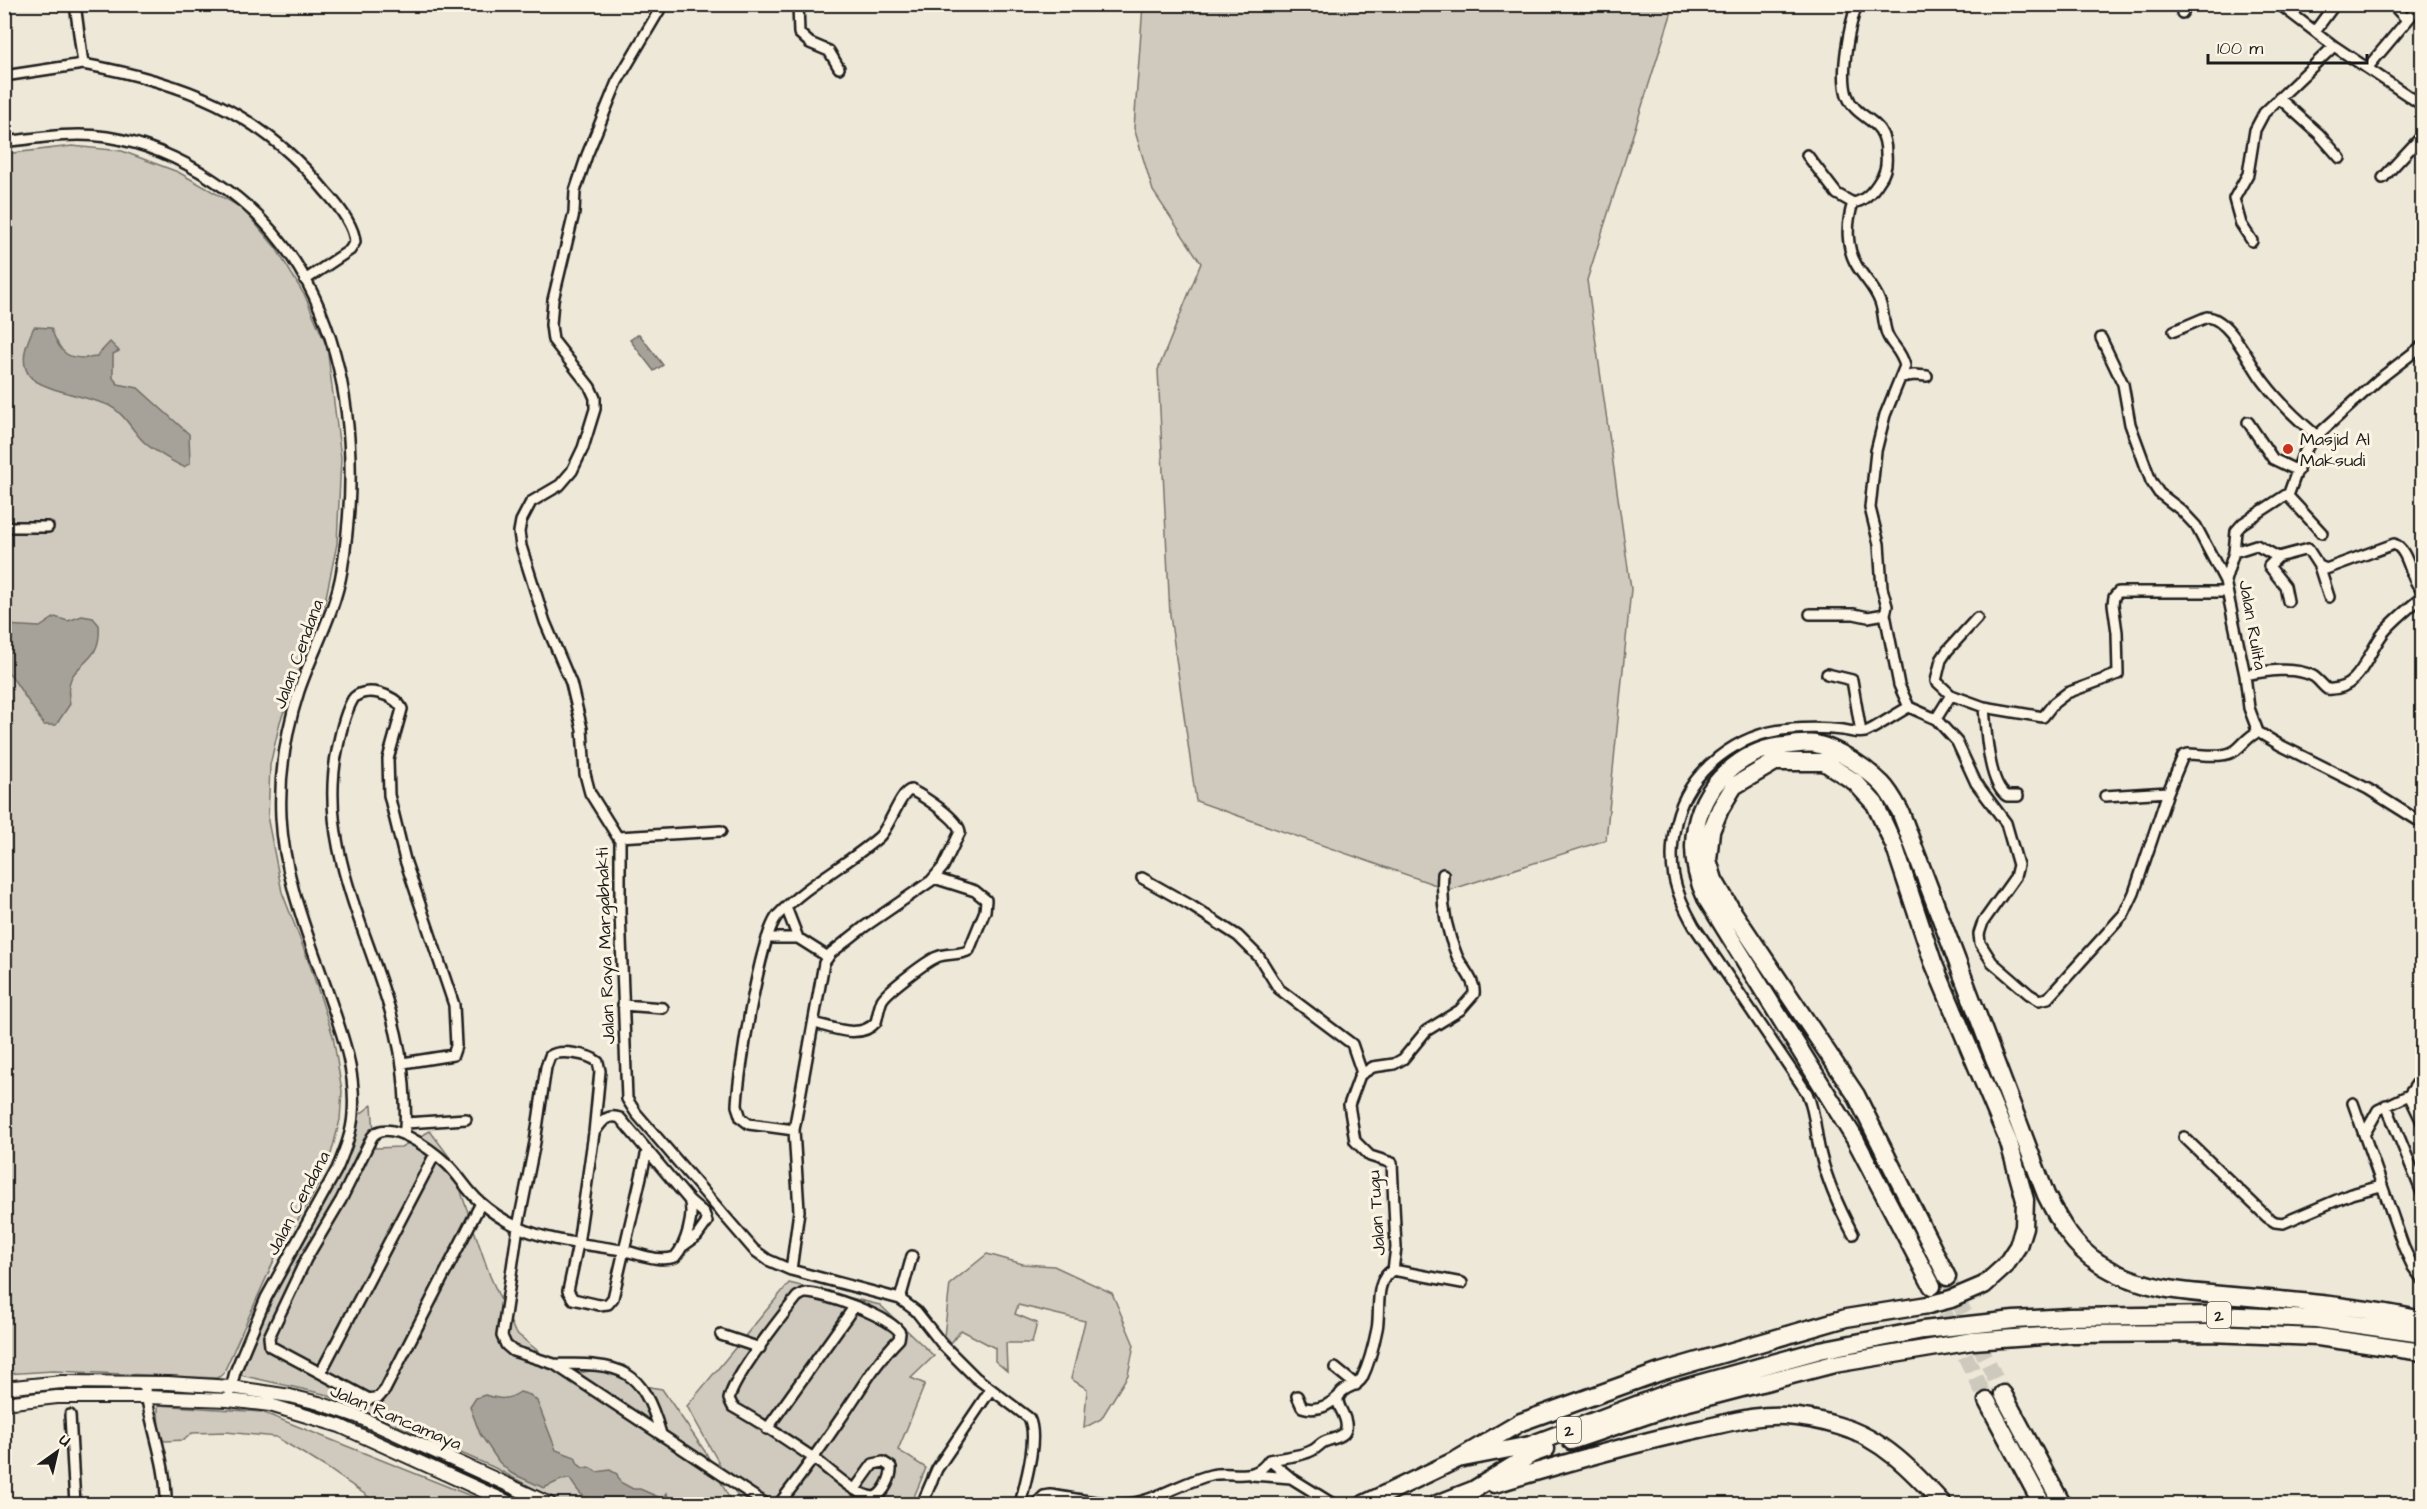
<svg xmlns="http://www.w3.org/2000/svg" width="2427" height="1509" font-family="'Architects Daughter',sans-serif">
	<rect width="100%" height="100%" fill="#eee8d9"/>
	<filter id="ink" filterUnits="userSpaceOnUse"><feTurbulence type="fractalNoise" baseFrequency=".0167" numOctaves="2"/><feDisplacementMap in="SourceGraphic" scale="12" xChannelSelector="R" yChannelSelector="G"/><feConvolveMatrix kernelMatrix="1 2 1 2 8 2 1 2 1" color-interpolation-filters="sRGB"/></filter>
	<g filter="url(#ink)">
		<path fill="#cfcabd" stroke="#76736c" stroke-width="1.5" d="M1143,5h531l-87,275 44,309 -25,251 -156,50 -254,-89 -26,-186 -12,-245 43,-107 -48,-72 -19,-63z
			M72,146l50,5 56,21 64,36 34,40 29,48 22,51 14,111 -4,86 -12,58 -45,120 -10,43 -2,56 14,71 28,73 23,71 9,55 -2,29 -9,34 -18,41 -37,61 -52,116 -3,4 -5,2 -163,-7 -48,3v-1220z
			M372,1105l3,43 26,-1 29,-16 24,32 9,35 27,78 25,56 52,43 57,-10 14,20 24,4 44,64 26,51h-169l-70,-37 -169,-73 -84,-19 44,-108 23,-37 48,-112z
			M987,1254l36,10 31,2 58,27 22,52 -6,30 -27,44 -17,9 3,-39 -16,-10 14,-58 -67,-16 -3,9 22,9 -5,20h-26l1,28 -12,-10v-13l-34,-18 -10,13 -7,-7 6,-52z
			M789,1283l91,22 54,51 -23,22 14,6 -27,66 28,18 -15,36h-169l-55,-98z
			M158,1405l104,7 229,92h-112l-52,-36 -51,-31 -50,-5 -34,1 -8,7 -19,1 -6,-3z"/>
		<path fill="#a7a299" stroke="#6f6c67" stroke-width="1.5" d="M34,327l17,1c9,26 16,33 45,29l14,-15 9,9 -6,3v24l5,6 20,4 51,46 1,29 -6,4c-6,-2 -34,-19 -39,-24 -12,-11 -20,-29 -35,-37 -19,-9 -71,-16 -81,-31 -10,-15 -2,-33 5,-48z
			M639,334l24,31 -9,6 -24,-31z
			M82,616l11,2 6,7c4,47 -39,33 -29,79l-14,21h-12l-34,-51 -5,-3v-46l35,2 15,-10 13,4z
			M520,1392l10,3 7,6 19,49 19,7 3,7 5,4 6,-1 8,5 13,-2 7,4 3,8 13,7h7l23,10 4,-6 3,11h-36l-7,-2 -3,2h-19l-4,-4c-18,1 -22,-7 -31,-21l-9,1 -17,8 -33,-15 -12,-11 -19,-28 -10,-27 6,-9 9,-3c14,4 22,6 35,-3z"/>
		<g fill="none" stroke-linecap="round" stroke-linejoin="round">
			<path stroke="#cec9bd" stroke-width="16" stroke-dasharray="16 8" stroke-linecap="butt" d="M1947,1277l56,117
				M1934,1291l53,110"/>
			<defs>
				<path id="street" d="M663,4l-46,78 -30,73 -12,36 -1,22 -21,87 -2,25 2,15 37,47 5,11v11l-12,39 -11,23 -12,14 -29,17 -10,19 -2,11 2,14 24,76 26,61 11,46 3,45 5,19 30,48v71l7,187 9,14 118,137 14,10 23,10 109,29 16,12 26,33 33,33 54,41c10,19 -4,66 -9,86
					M798,4l1,29 11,10 19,8 10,17
					M1857,4c-8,23 -17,69 -10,91 10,28 39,20 39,59 1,9 0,18 -6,26 -6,10 -15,21 -27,23 -7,21 -7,45 4,63 8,13 18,22 23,36 4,10 3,21 7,32 4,11 14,16 18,32l-20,49 -9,36 -6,57 9,36 3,44 5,18 -2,8 14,71 10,22 27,12 15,-24 33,12 59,10 11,-14 13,-10 51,-19 -1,-42 -4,-28 1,-7 4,-5h109
					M2279,4l55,42 88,59
					M2392,4l15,16
					M2182,13l6,-9
					M2315,31l20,-27
					M83,64c99,18 176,46 242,127 11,12 29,34 30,51l-5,8 -45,30
					M2368,67l53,-63
					M4,76l79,-12 -8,-60
					M2279,98l40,36 21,24
					M4,142c34,-4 69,-10 103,-5 38,6 73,21 106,43 130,84 152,248 129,390 -7,43 -29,80 -43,121 -13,40 -20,84 -18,126 3,64 30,125 50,185 13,37 25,71 22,112 -1,19 -9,38 -16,55l-71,129 -31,74 -5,20
					M1807,155l30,39 16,9
					M2383,178l39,-42
					M2252,241l-11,-17 -7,-25 14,-25 7,-44 9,-17 70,-67
					M2174,331l33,-14c23,1 44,49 57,65 15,20 34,38 53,54
					M2101,338l22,46 7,40 21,57 8,12 22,17 15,16 29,55
					M2422,346l-44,34 -67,61 -9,16 -13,36 -46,30 -7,8 -2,21 -9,29 20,94 4,33 9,24 22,13 88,44 54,34
					M1901,377l13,-2 13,1
					M2248,422l25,37 25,12
					M2287,495l35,38
					M4,527h44
					M2234,552l22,-7 22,12 30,-8 11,17 7,3 68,-25c16,7 15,35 28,46
					M2278,557l-9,9 16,20 3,15
					M2319,566l10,31
					M1810,614h44l14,3 17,-3
					M1827,674l25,6 9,52
					M2245,675c20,-4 49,-9 68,1 5,3 9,9 14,13 33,3 40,-36 57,-57 11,-13 25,-24 38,-35
					M1951,695l-15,-14 5,-21 6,-9 30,-33
					M1984,707c2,22 4,77 23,89h11
					M1936,719l21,23 19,41 30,40 12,42 -3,12 -32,45 -4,12 1,9 12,19 37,32 10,6 9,-2 76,-84 10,-21 34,-101 15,-36 5,-2c15,0 35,5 48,-4 8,-6 12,-14 22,-18
					M2105,796l63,-4
					M618,837l103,-6
					M1142,878l48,27 48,31 21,21 20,32 73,55 10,29
					M786,907l12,31
					M767,938h31l30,19
					M623,1005l40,3
					M814,1023c20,5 46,17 62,-1 2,-7 3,-15 6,-22 5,-9 45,-39 55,-43 11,-5 23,-1 32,-7l16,-39 1,-11 -11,-9 -41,-13
					M403,1063l50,-8 3,-9 -2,-41 -49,-145 -16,-65 -1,-36 14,-50c-6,-15 -39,-24 -49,-10 -8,14 -12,31 -15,47 -27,120 59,223 66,339 1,17 3,33 0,50
					M2409,1095l13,27
					M2353,1103l51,145 9,19 9,12
					M2386,1105l36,88
					M406,1123l60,-4
					M2365,1133l13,-23 31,-15 13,-19
					M2184,1137l83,80 8,5 8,1 68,-29 30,-8
					M647,1151l-34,147 -5,6 -9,1 -26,-6 -5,-8 10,-47 16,-111 6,-62 -2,-9c-9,-8 -38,-13 -48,-6l-4,11 -11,75 -17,85 -16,109 4,9 7,6 41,13 212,140
					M481,1203l-96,187 -6,7 -10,2 -99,-53 -1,-9 37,-78 35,-59 31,-63c16,-21 61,14 75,27 12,11 20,27 33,38 11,10 25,19 38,25 32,15 69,17 103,23 17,3 37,13 54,7 11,-12 20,-42 14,-57l-69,-82c-14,-5 -19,5 -26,15
					M1853,1234c-14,-26 -26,-53 -33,-82 -5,-21 -4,-37 -13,-59l-113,-167c-21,-37 -27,-62 -18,-104 12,-52 63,-90 116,-93 16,-1 35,-1 51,1 7,1 15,4 22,2 6,-1 34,-20 44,-25
					M683,1246l14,-10 10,-14 -3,-9 -15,-13
					M791,1270l8,-59 -5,-81 30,-167 7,-10 33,-26 67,-46 12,-14 17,-35c-1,-13 -37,-36 -49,-42 -11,2 -21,37 -32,47 -32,28 -72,47 -101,78 -18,19 -40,160 -41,191l4,12 8,6 45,6
					M1393,1270l69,13
					M900,1299l12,-43
					M721,1335l39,13
					M554,1364c68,0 87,2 107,70
					M1335,1368l21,17
					M321,1372l114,-218
					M144,1382c5,42 23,80 22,122
					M1297,1396l5,11c15,5 28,-2 38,-12
					M70,1415l5,89
					M767,1429l87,-122
					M1269,1460l22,18 42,26
					M1252,1475l39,3
					M779,1504c21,-27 41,-55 60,-83 19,-27 36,-58 60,-82l1,-6c-7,-15 -77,-41 -95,-40 -4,1 -5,2 -8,4 -16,20 -63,80 -68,102l4,8c27,15 54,33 79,50 16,11 44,40 63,40 9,-4 17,-20 16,-30l-8,-5 -10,2 -18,25
					M922,1504l15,-35 54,-80
					M1036,1504l8,-8 6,-1c24,3 49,9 73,9 31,-1 58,-22 88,-29 22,-5 43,8 58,-15 13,-3 32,-3 44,-10 4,-2 7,-6 11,-8 11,-5 27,-4 21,-23 -2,-8 -11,-17 -5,-25 6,-8 17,-7 22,-16 7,-14 12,-34 15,-49 4,-18 -4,-48 16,-59l3,-22 -4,-85 -22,-7 -15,-15 -6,-36 11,-30 13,-8 21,-3 9,-5 23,-28 34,-21 14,-16c2,-13 -12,-26 -17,-38 -11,-26 -16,-54 -14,-82"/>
				<path id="secondary" d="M4,1388l58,-6 106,1 63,4 59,9 29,7 38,13 193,88
					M4,1403l53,-6h89l82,3 42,5 70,21 172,78"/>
				<path id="highway" d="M1932,1286l-77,-147 -149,-241c-22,-47 -14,-100 28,-132 16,-12 31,-19 50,-20 10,-1 23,-4 32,-2 24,6 49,23 66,40 7,7 13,18 18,27l146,384c13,26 27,52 53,68 46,31 106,30 160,35 54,5 110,10 163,22
					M2003,1394l59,110
					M1987,1401l55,103
					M1571,1441l106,-36 157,-41 139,-23 98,-7 138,-1 109,4 104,15
					M1458,1459l63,-37 139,-50 186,-54 82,-13 23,-6 33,-14 21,-19 13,-20 6,-19 1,-27 -16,-57 -76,-181 -39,-117 -19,-41 -20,-22 -31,-20h-49l-41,24 -14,23 -9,22 -3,29 6,20 17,29 125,186 91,182
					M1494,1484c69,-20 136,-40 206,-55 28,-6 57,-15 86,-13 16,1 37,5 53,10 43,12 75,46 104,78
					M1364,1504l94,-45 72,-14 146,-55 144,-40 103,-20 91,-10 55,-3 148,-2 99,4 106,15
					M1437,1504l36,-14 59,-36 14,-5"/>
			</defs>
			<use href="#street" stroke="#1c1c1c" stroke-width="14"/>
			<use href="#secondary" stroke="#1c1c1c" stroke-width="16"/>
			<use href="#highway" stroke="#1c1c1c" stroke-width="21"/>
			<use href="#street" stroke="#fcf5e5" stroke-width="9"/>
			<use href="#secondary" stroke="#fcf5e5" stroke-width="12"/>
			<use href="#highway" stroke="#fcf5e5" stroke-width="16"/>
		</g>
	</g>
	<circle fill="#c8321e" stroke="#fcf5e5" stroke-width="2" cx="2288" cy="449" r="6"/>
	<g text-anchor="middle" stroke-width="6" stroke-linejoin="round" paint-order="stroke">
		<g fill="#fcf5e5" stroke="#5f5d58" stroke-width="1.5">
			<rect x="2207" y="1302" width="24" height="26" rx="4.5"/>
			<rect x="1557" y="1417" width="24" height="26" rx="4.5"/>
		</g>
		<g font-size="16" font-weight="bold" fill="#1c1c1c">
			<text x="2219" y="1321">2</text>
			<text x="1569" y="1436">2</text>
		</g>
		<g font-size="18" fill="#1c1c1c" stroke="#fcf5e5" text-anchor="start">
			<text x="2300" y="445">Masjid Al<tspan x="2300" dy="21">Maksudi</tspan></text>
		</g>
		<g font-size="18" fill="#1c1c1c" stroke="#fcf5e5">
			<text transform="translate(2253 625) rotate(80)" y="6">Jalan Rulita</text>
			<text transform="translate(298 654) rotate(-70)" y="6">Jalan Cendana</text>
			<text transform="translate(605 946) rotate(-92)" y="6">Jalan Raya Margabhakti</text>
			<text transform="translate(298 1203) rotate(-62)" y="6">Jalan Cendana</text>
			<text transform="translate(1376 1213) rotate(-94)" y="6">Jalan Tugu</text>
			<text transform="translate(396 1417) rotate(23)" y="6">Jalan Rancamaya</text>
		</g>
	</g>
	<rect width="2427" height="1509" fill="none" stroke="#fcf5e5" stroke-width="24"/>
	<rect x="12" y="12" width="2403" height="1485" fill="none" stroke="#1c1c1c" stroke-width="2" filter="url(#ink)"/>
	<g transform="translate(57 1452) rotate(34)" stroke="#fcf5e5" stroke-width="4.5" paint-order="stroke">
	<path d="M0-4.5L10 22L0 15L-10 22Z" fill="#1c1c1c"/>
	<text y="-9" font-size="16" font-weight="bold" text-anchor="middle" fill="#1c1c1c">U</text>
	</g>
	<path d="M2208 54v9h159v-9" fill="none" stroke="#1c1c1c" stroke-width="3"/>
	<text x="2217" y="54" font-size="18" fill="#1c1c1c" stroke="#fcf5e5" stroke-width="4.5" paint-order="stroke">100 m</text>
</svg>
